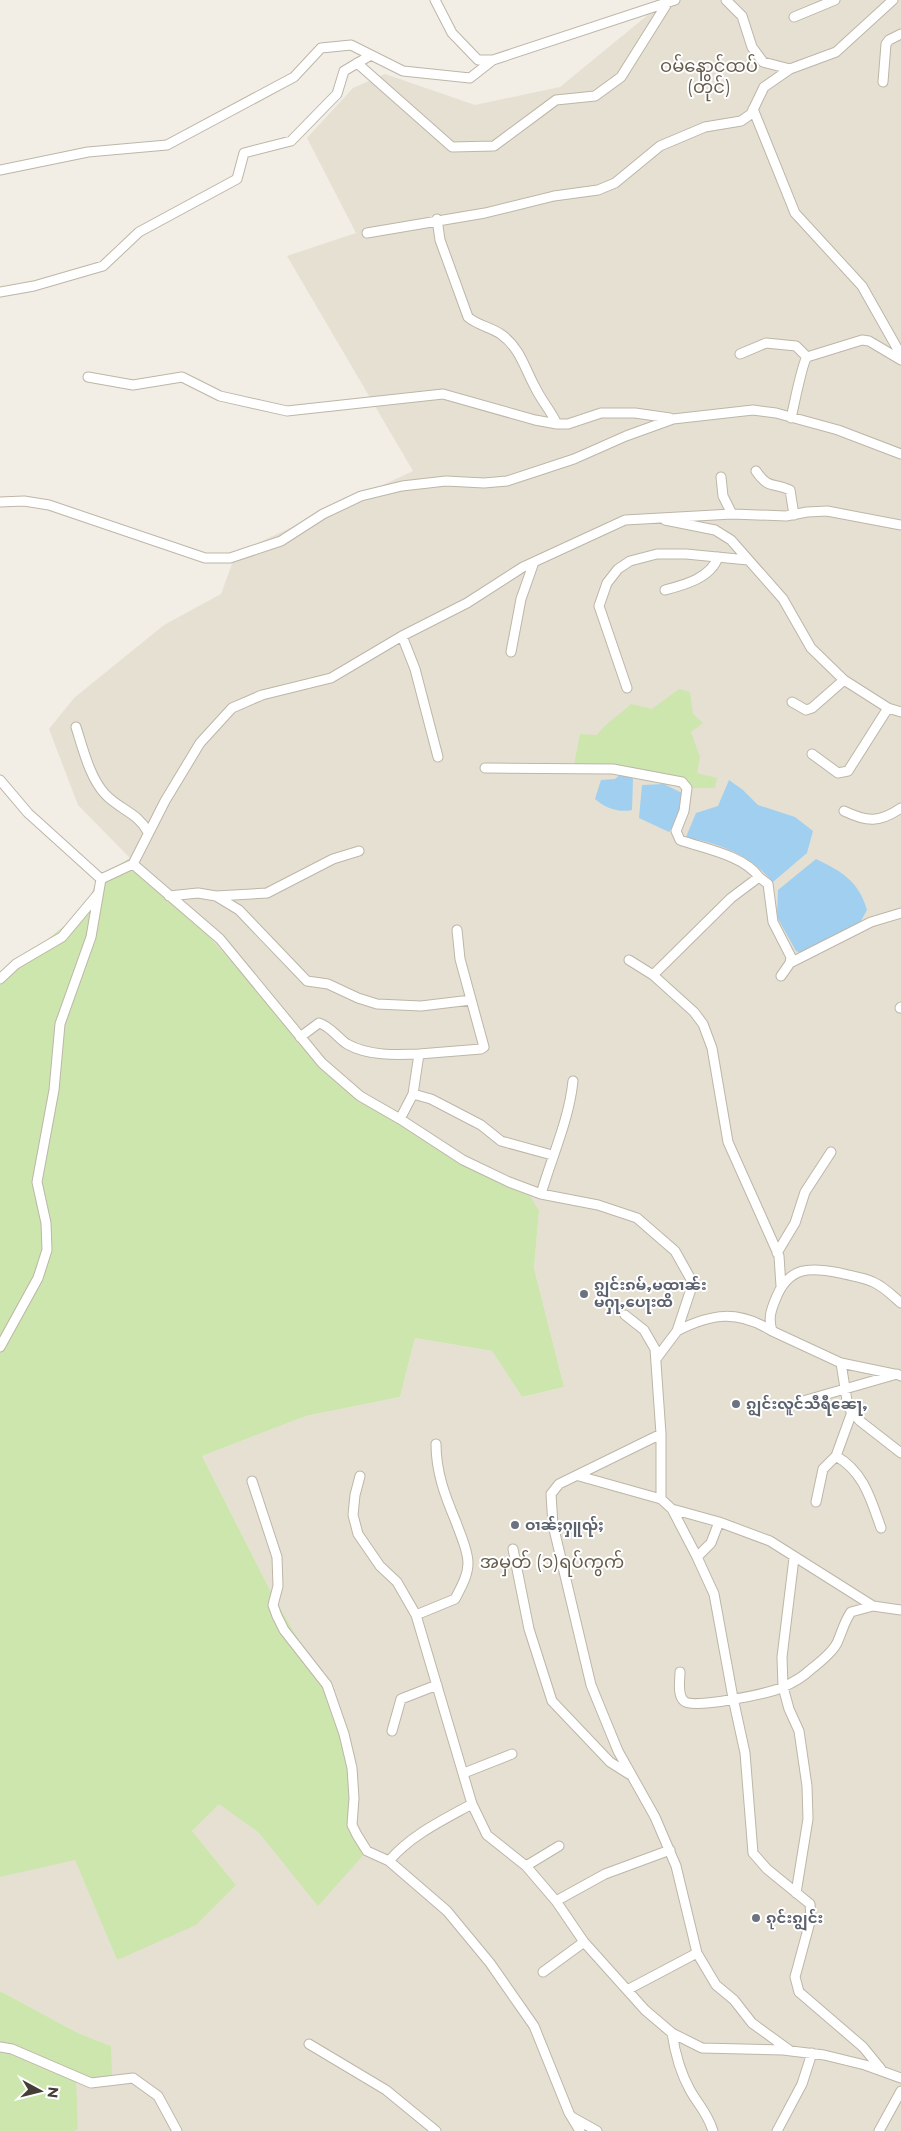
<svg xmlns="http://www.w3.org/2000/svg" width="901" height="2131" font-family="Montserrat,'Noto Sans Myanmar',sans-serif">
	<rect width="100%" height="100%" fill="#f2eee5"/>
	<path fill="#e6e0d3" d="M666,0h235v2131h-826l3,-2 -3,-51 36,-32 -33,-13 -78,-42v-114l75,-18 42,101 119,-75 -44,-54 27,-28 40,30 59,72 33,-77 -29,-149 -49,-83 -71,-140 104,-40 94,-19 15,-59 77,13 30,46 42,-10 -30,-119 5,-57 -213,-144 -157,-175 -39,-34 -52,-53 -29,-76 25,-31 90,-73 57,-31 15,-41 177,-82 -126,-215 69,-23 -49,-95 46,-50 32,-14 90,31 85,-18z"/>
	<path fill="#cce6ae" d="M679,689l11,3 3,22 10,9 -12,9 9,25 -3,16 20,5 -2,10h-29l-24,-12 -40,-8 -19,6 -30,-4 7,-36 17,1c9,-13 23,-20 34,-31l21,5z
		M130,858l39,34 157,175 58,41 96,62 50,26 9,15 -5,57 30,119 -42,10 -30,-46 -77,-13 -15,59 -94,19 -104,40 71,140 49,83 32,90 -3,59 15,24 -48,54 -59,-73 -40,-29 -27,27 44,54 -40,40 -79,35 -42,-100 -75,17v-899l85,-69 13,-31z
		M0,1991l78,42 33,13 1,32 -36,1 2,50 -3,2h-75z"/>
	<path fill="#a1cfef" d="M622,773l11,6 -1,31c-13,3 -27,-2 -37,-11l6,-19 14,-1z
		M729,780l14,10 15,15 37,12 18,14 -6,22 -34,29c-26,-29 -51,-37 -87,-45l10,-24 22,-7z
		M664,784l18,9 -3,23 -10,16 -30,-14 3,-33z
		M816,859c25,12 43,22 51,51l-6,11 -57,33 -8,-3 -19,-34 1,-27z"/>
	<g fill="none" stroke-linecap="round" stroke-linejoin="round">
		<defs>
			<path id="minor" d="M435,0l17,33 26,27h15
				M726,0l16,16 10,31 11,15 27,7
				M794,17l41,-17
				M357,63l95,84 42,-1 62,-46 39,-4 26,-19 47,-75
				M883,82l3,-38 3,-4 12,-6
				M753,109l42,104 67,73 39,69
				M0,170l88,-18 79,-7 127,-68 27,-29 30,-3 52,26 67,7 23,-18 182,-60
				M437,219l3,21 28,77c10,9 24,10 34,18 18,13 23,34 33,52 6,13 16,24 22,37
				M367,233l118,-20 69,-17 44,-6 17,-7 45,-37 45,-19 36,-6 10,-7 13,-27 26,-18 46,-17 57,-52
				M0,292l34,-6 69,-20 36,-34 98,-53 7,-26 47,-12 46,-47 7,-23 27,-16
				M740,354l26,-11 30,3 11,11
				M88,377l45,8 49,-8 38,19 67,15 156,-17 92,26 22,4h11l33,-11h34l35,5
				M791,418c3,-12 11,-55 16,-61l55,-17 7,1 32,19
				M756,471c13,19 17,11 34,19l4,25
				M721,477l2,19 9,18
				M0,502l24,-1 25,4 156,53h25l51,-17 42,-27 38,-18 41,-10 44,-5 38,2 23,-2 67,-22 52,-23 47,-17 80,-9 23,3 62,17 63,24
				M665,520l50,10 16,10 52,59 28,49 33,32 44,28 13,4
				M665,590c19,-5 46,-12 53,-33
				M402,636l13,33 23,88
				M511,652l10,-53 13,-37
				M627,688l-28,-82 8,-23 11,-14 12,-8 27,-7h29l62,6
				M792,702l14,8 6,-2 32,-28
				M76,727c7,22 14,51 29,67 15,16 32,18 43,38
				M812,754l26,19 10,-2 40,-63
				M485,768l128,1 69,13 5,6 -3,23 -8,20 4,9c25,9 63,15 79,37
				M0,780l28,33 73,66 32,-15 32,-63 35,-58 32,-35 30,-13 69,-17 71,-42 65,-33 56,-36 102,-47 107,-6 54,2 21,-4 20,-1 74,14
				M844,811c23,11 35,12 57,-3
				M133,864l87,75 102,124 38,33 40,23 63,41 46,22 32,12 57,11 39,13 38,33 18,32 -16,48 -21,28
				M169,896l29,-3 18,3 51,-3 66,-34 26,-8
				M216,896l23,14 68,71 21,3 30,14 19,6 44,2 50,-6
				M629,960l24,15 41,37 9,12 9,24 16,94 51,114 2,30
				M790,963l81,-41 30,-9
				M653,975l78,-77 28,-21 9,7 5,38 18,35 -1,6 -9,13
				M0,979l16,-15 46,-27 36,-43
				M900,1008l1,-1
				M300,1037l19,-14c11,3 19,15 28,21 21,12 49,11 72,10
				M413,1094l18,5 50,26 20,16 51,14
				M400,1119l13,-25 6,-40 62,-5 3,-2 -24,-88 -3,-29
				M541,1194c11,-38 28,-74 32,-113
				M777,1253l18,-30 10,-31 26,-40
				M901,1303c-8,-7 -18,-17 -28,-21 -10,-5 -22,-6 -33,-9 -30,-6 -51,-7 -64,25 -5,12 -8,20 -4,33l69,32 7,44 12,14 41,32
				M625,1315l19,15 11,19 6,85v65l11,10 47,13 51,19 103,65 28,4
				M677,1331c35,-18 61,-21 95,0
				M0,1347l38,-69 9,-28 -1,-27 -9,-41 17,-92 6,-66 31,-87 10,-58
				M841,1363l53,11
				M803,1401l94,-27 4,2
				M661,1434l-102,50 -8,10 2,31 38,160 27,66 37,66 21,49 21,87 19,32 18,15 18,23 37,27
				M836,1456c28,16 35,44 45,72
				M360,1476l-5,19 -2,20 5,19 22,32 17,16 19,33 56,189 15,31 39,31 30,35 28,41 61,68 27,23 30,15 81,2 41,5 41,10 36,13
				M579,1476l82,23
				M252,1481l25,76 1,29 -5,19 4,11 7,14 43,55 17,49 8,34 2,30 -2,27 5,10 10,16 22,10 58,50 43,52 44,63 35,87 11,18
				M816,1502l7,-33 13,-13 16,-44
				M672,1509l25,48
				M719,1522l-8,21 -14,14 17,37 19,104 12,55 8,100 14,16 43,35 1,14 -16,59 4,15 64,55 18,22
				M513,1549l16,80 23,72 58,61 19,12
				M794,1558l-12,99 1,30 6,22 10,22 8,55 1,33 -12,74
				M416,1615l39,-16c6,-12 13,-23 13,-36 0,-13 -8,-29 -12,-41 -11,-26 -20,-50 -20,-78
				M680,1672c0,8 -3,23 4,29 8,9 84,-8 97,-13 9,-4 22,-11 29,-18 9,-7 22,-17 27,-27 5,-11 7,-21 14,-31l22,-6
				M392,1731l9,-32 36,-14
				M464,1773l48,-19
				M389,1861c22,-26 54,-41 83,-57
				M526,1866l33,-20
				M556,1901l49,-27 65,-24
				M543,1972l41,-30
				M627,1990l70,-37
				M672,2033c3,20 8,39 18,57 9,16 17,22 23,41
				M309,2044l77,46 50,41
				M0,2047l12,2 79,34 42,-5 25,18 19,35
				M572,2117l25,14
				M777,2131l25,-47 10,-31
				M879,2131l22,-40"/>
		</defs>
		<use href="#minor" stroke="#bdb6a8" stroke-width="11"/>
		<use href="#minor" stroke="#fff" stroke-width="9"/>
	</g>
	<g fill="#6b7280" stroke="#fff" stroke-width="2">
		<circle cx="584" cy="1294" r="5"/>
		<circle cx="736" cy="1404" r="5"/>
		<circle cx="515" cy="1525" r="5"/>
		<circle cx="756" cy="1918" r="5"/>
	</g>
	<g text-anchor="middle" stroke-width="4" stroke-linejoin="round" paint-order="stroke">
		<g font-size="15" font-weight="bold" fill="#5b616d" stroke="#fff" text-anchor="start">
			<text x="594" y="1290">ၵျွင်းၵမ်ႇမထၢၼ်း<tspan x="594" dy="17">မႁႃႇပေႃးထိ</tspan></text>
			<text x="746" y="1409">ၵျွင်းလူင်သီရီၼေႃႇ</text>
			<text x="525" y="1530">ဝၢၼ်ႈႁူၺ်ႈ</text>
			<text x="766" y="1923">ၵုင်းၵျွင်း</text>
		</g>
		<g font-size="18" fill="#675c4c" stroke="#fff">
			<text x="709" y="72">ဝမ်နောင်ထပ်<tspan x="709" dy="21">(တိုင်)</tspan></text>
			<text x="552" y="1568">အမှတ် (၁)ရပ်ကွက်</text>
		</g>
	</g>
	<g transform="translate(40 2091) rotate(97)" stroke="#ffffff" stroke-width="4" paint-order="stroke">
	<path d="M0-4L9 19L0 12L-9 19Z" fill="#443e35"/>
	<text y="-8" font-size="14" font-weight="bold" text-anchor="middle" fill="#443e35">N</text>
	</g>
</svg>
